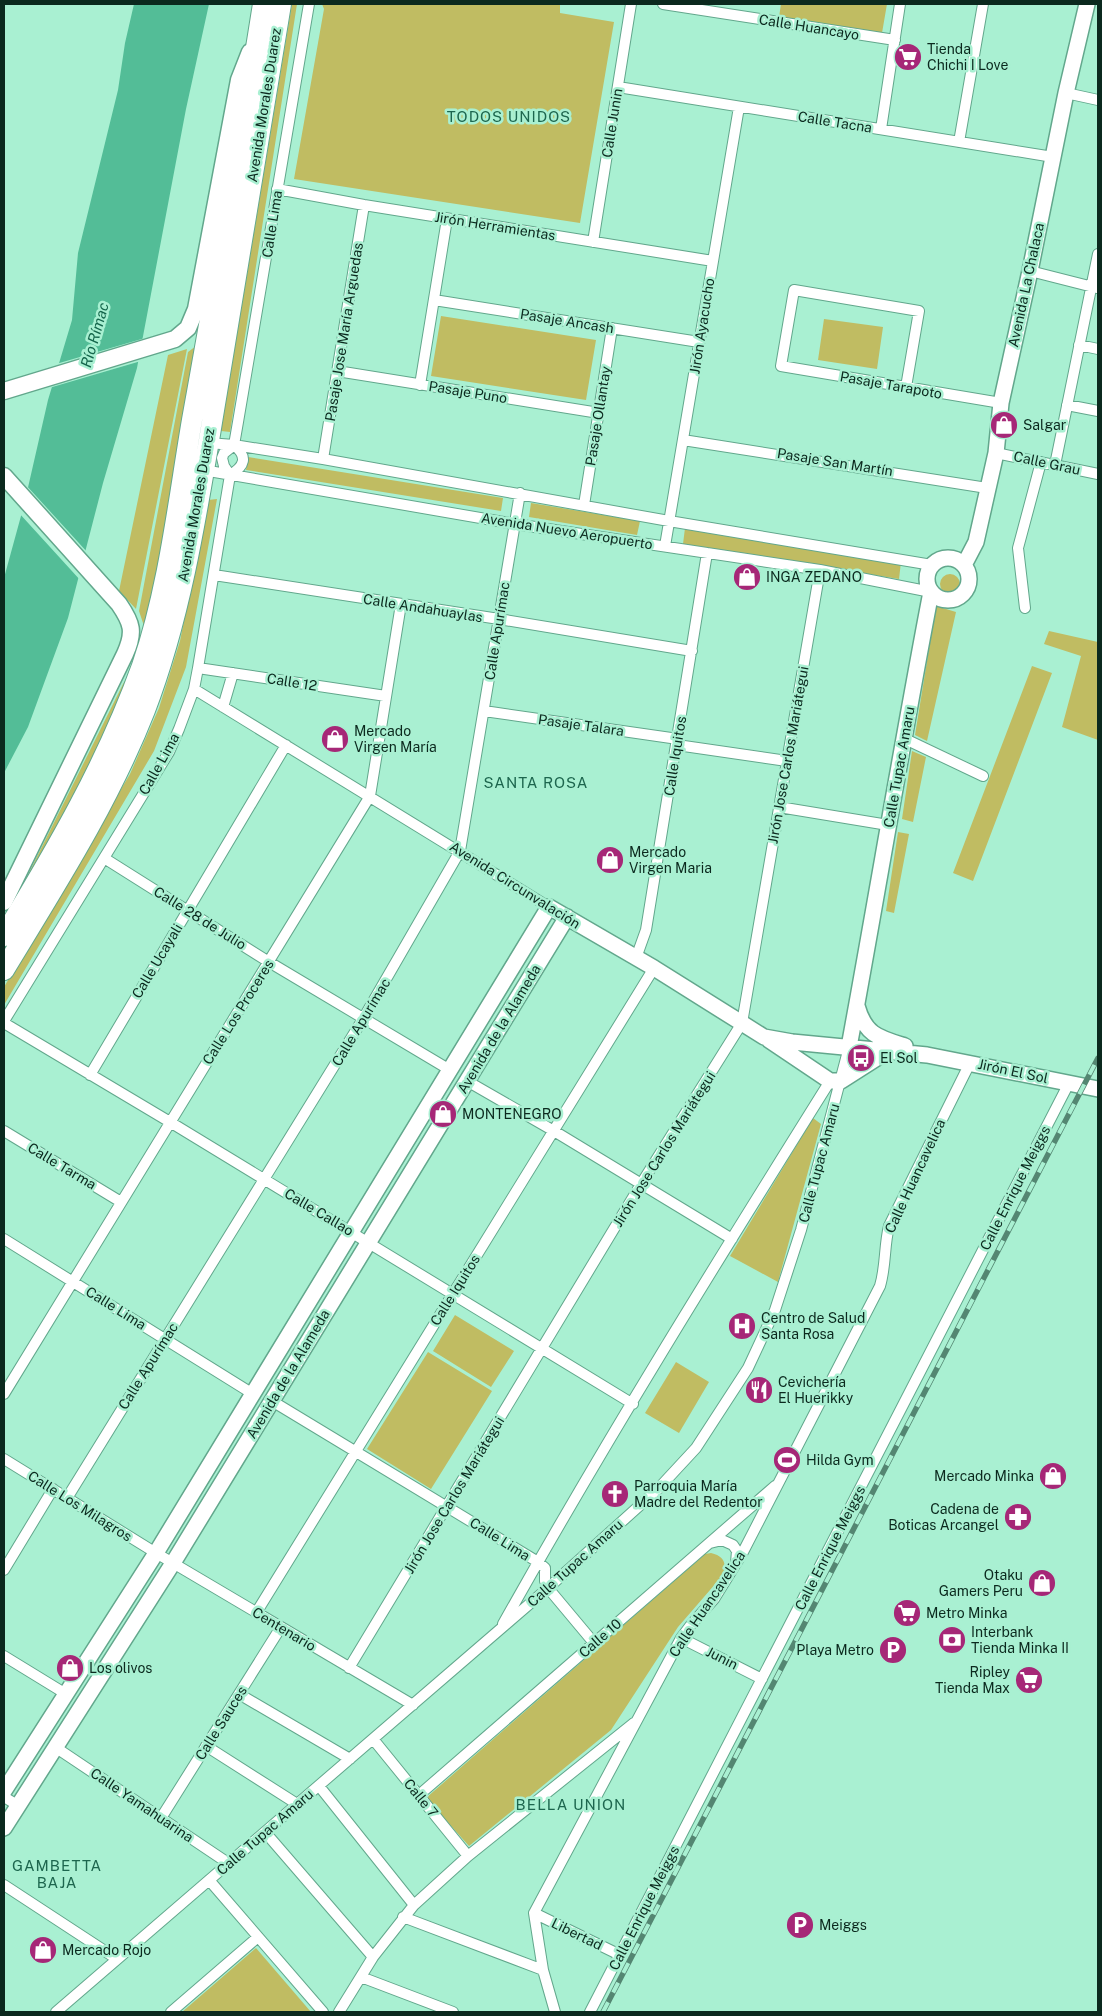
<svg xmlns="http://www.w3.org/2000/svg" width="1102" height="2016" font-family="'Public Sans',sans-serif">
	<rect width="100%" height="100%" fill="#a9f0d2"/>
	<path fill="#c0bc62" d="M292,4h5l-67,428 -9,-1z
		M322,4h238v9l54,9 -34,201 -286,-44 30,-170z
		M781,4h106l-5,29 -103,-16z
		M441,316l155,24 -10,60 -155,-24z
		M824,319l59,8 -6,42 -59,-9z
		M200,343l-54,289 -7,-21 49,-259z
		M187,349l-51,260 -17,-18 49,-236z
		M248,457l255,41 -2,13 -255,-41z
		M217,499l-31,168 -32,84 -150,254v-18l126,-213 29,-66 21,-67 28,-141z
		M531,503l109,18 -3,14 -108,-18z
		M685,528l216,34 -2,17 -216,-35z
		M940 584a10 10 0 1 1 20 0a10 10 0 1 1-20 0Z
		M936,606l20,6 -29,129 -12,-6z
		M1049,631l49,11v98l-36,-13 19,-71 -37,-12z
		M140,656l-33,85 -103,182 119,-239z
		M1032,666l20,7 -79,208 -20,-8z
		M912,751l14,6 -13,65 -11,-3z
		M898,832l11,2 -15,79 -8,-2z
		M813,1118l8,6 -43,158 -48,-26z
		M455,1315l59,36 -23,36 -58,-36z
		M428,1352l64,39 -61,98 -64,-40z
		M676,1362l33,20 -30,51 -34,-20z
		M711,1553c13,3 16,10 12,22l-45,52 -67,103 -142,116 -43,-48 279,-244z
		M256,1948l55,64h-129z"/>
	<path fill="#53bd97" d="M134,4h75l-23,105 -49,259 -34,115 -35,135 -40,109 -24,46v-195l20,-73 24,-105 24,-80 6,-67 40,-163 7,-47z"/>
	<path fill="#a9f0d2" d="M145,338l-4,23 -92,27 7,-24z
		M26,485l62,68 -7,28 -62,-68z"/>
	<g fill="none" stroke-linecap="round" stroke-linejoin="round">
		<defs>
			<path id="street" d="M663,4l232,36
				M618,87l435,70
				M1066,93l32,7
				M881,129l19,-125
				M959,142l24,-138
				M277,189l87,16 349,56
				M593,242l38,-238
				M1030,271l67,17
				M434,300l265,42
				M1079,345l19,4
				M337,371l262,42
				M420,385l27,-166
				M906,387l13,-76 -125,-21 -13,76 220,37
				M1067,405l31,6
				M683,440l304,48
				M208,443l26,2 89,14 346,62 263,44
				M996,453l102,21
				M323,459l41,-254
				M1055,465l43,-211
				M203,470l312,54 305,46 111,22
				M230,475c15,-9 18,-18 4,-30
				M584,505l28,-177
				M665,546l74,-439
				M214,575l285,44 193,32
				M1025,608l-7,-60 23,-86
				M198,668l188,28
				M194,689l355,218
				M223,707l10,-34
				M484,711l194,28
				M903,738l80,38
				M677,745l110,16
				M779,807l109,18
				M104,858l165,104 181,108
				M636,958l10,-28 61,-377
				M4,1021l165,-269 10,-23 15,-40 4,-21 32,-193 -6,-9 -2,-8 2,-5 10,-8 4,-23 71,-418
				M4,1023l166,99 463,282
				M90,1075l196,-330
				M467,1081l87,50 178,108
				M4,1131l117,71
				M4,1239l249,155
				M4,1394l366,-598 31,-192
				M272,1401l266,161 7,6v13l3,7 46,55
				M4,1459l152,94 257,152
				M67,1498l296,-479 97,-168 60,-358
				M710,1543l12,-3 11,5 4,6 -1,12
				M4,1570l49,-81
				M256,1613l398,-645
				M503,1624c103,-184 215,-364 327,-543
				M681,1638l81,41
				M4,1656l62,38
				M349,1668l292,-484 101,-161 78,-453
				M239,1694l111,65
				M373,1739l95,117
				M206,1746l91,58
				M55,1747l173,116
				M319,1786l95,119
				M419,1795l356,-309
				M4,1797l15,9
				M161,1818l120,-191
				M265,1832l108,125
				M209,1880l114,132
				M4,1885l113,74
				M534,1913l86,42
				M403,1917l140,53
				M361,1977l92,35
				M56,2012l492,-424 110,-99 38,-41 52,-80 27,-58 26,-80 48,-183
				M171,2012l87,-75
				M339,2012l34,-55 41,-52 54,-49 166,-133
				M555,2012l-12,-42 -9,-57 147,-275 9,-12 24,-27 29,-47 137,-266c6,-20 4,-40 9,-60l81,-163
				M590,2012l479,-929"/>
			<path id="secondary" d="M927 579a21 21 0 1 1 42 0a21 21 0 1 1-42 0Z
				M964,565l12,-23 20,-89 5,-50 29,-132 36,-178 21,-89
				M857,1006c8,29 22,32 48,40
				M769,1040l61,41h11l47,-30
				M849,1047c28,-152 53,-304 82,-455
				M4,1791l152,-238 393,-646 105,61 110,69 28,5 135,13 171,34
				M4,1828l169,-265 394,-646"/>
			<path id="primary" d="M4,391l171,-52 13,-11 8,-19 43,-229 11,-28
				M4,476l115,128c13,19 16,28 6,50l-121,248"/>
			<path id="highway" d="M4,936c53,-87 103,-173 138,-270 27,-79 36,-164 50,-246 25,-138 49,-277 71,-416
				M4,970c51,-84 105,-168 141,-260 39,-102 54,-211 72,-318 21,-130 43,-259 64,-388"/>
		</defs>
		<use href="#street" stroke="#62a78c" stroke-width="12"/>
		<use href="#secondary" stroke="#62a78c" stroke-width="18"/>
		<use href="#primary" stroke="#62a78c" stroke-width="19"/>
		<use href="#highway" stroke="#62a78c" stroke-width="22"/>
		<use href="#street" stroke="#fff" stroke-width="10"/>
		<use href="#secondary" stroke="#fff" stroke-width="15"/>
		<use href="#primary" stroke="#fff" stroke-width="16"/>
		<use href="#highway" stroke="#fff" stroke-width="20"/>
		<defs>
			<path id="rail" d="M603,2012l495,-954"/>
		</defs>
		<use href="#rail" stroke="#548672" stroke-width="5.5"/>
		<use href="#rail" stroke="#a9f0d2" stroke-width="4" stroke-dasharray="11" stroke-linecap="butt"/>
	</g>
	<defs>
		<symbol id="supermarket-disc" viewBox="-11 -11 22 22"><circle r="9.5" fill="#a62777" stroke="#a9f0d2"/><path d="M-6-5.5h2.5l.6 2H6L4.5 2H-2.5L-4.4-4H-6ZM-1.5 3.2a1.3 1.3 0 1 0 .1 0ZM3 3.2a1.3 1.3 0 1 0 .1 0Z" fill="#fff"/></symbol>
		<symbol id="shop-disc" viewBox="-11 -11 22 22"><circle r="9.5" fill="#a62777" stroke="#a9f0d2"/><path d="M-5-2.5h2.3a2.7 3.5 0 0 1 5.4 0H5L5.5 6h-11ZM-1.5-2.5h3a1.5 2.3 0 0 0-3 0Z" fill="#fff"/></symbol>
		<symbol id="bus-disc" viewBox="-11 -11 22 22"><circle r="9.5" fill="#a62777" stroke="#a9f0d2"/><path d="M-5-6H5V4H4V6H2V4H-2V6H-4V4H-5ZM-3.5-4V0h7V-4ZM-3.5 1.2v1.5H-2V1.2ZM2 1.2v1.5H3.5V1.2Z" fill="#fff"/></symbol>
		<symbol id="hospital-disc" viewBox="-11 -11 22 22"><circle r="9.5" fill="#a62777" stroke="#a9f0d2"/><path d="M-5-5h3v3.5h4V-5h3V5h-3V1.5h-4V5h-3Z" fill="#fff"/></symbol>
		<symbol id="restaurant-disc" viewBox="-11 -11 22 22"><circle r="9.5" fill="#a62777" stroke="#a9f0d2"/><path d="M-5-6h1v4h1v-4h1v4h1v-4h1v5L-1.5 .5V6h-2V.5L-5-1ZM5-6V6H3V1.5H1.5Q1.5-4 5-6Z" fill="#fff"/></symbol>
		<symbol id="stadium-disc" viewBox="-11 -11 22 22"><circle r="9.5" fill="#a62777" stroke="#a9f0d2"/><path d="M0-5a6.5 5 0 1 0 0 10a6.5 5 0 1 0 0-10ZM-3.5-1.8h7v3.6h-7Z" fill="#fff"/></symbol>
		<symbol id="church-disc" viewBox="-11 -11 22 22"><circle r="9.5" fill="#a62777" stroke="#a9f0d2"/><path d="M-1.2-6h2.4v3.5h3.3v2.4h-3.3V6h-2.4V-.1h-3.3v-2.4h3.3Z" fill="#fff"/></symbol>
		<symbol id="pharmacy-disc" viewBox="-11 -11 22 22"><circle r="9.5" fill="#a62777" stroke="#a9f0d2"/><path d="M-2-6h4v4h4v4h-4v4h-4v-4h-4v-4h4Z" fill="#fff"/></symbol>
		<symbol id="bank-disc" viewBox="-11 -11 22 22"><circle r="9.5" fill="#a62777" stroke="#a9f0d2"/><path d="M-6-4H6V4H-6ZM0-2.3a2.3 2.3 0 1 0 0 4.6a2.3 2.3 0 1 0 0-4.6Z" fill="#fff"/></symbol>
		<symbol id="parking-disc" viewBox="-11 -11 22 22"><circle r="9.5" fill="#a62777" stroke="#a9f0d2"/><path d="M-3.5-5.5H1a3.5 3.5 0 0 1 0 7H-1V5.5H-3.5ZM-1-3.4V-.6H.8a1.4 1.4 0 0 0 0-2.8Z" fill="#fff"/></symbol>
	</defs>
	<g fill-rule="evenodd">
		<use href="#supermarket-disc" x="892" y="41" width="32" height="32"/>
		<use href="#shop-disc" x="988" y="409" width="32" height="32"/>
		<use href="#shop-disc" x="731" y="561" width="32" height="32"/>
		<use href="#shop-disc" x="319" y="723" width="32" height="32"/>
		<use href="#shop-disc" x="594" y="844" width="32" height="32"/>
		<use href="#bus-disc" x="845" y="1042" width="32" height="32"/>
		<use href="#shop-disc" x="427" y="1098" width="32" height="32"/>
		<use href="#hospital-disc" x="726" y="1310" width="32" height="32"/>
		<use href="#restaurant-disc" x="743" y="1374" width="32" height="32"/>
		<use href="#stadium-disc" x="771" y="1444" width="32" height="32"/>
		<use href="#shop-disc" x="1037" y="1460" width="32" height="32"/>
		<use href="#church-disc" x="599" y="1478" width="32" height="32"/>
		<use href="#pharmacy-disc" x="1002" y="1501" width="32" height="32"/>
		<use href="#shop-disc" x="1026" y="1567" width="32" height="32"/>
		<use href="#supermarket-disc" x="891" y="1597" width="32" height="32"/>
		<use href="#bank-disc" x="936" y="1624" width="32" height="32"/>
		<use href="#parking-disc" x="877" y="1634" width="32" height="32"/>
		<use href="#shop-disc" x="54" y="1652" width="32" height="32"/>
		<use href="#supermarket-disc" x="1013" y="1664" width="32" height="32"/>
		<use href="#parking-disc" x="784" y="1909" width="32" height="32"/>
		<use href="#shop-disc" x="27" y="1934" width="32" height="32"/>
	</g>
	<g text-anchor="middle" stroke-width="5" stroke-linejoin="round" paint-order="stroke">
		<g font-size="14" fill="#0b291e" stroke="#a9f0d2">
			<text transform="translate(809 27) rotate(9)" y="5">Calle Huancayo</text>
			<text transform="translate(264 105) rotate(-81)" y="5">Avenida Morales Duarez</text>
			<text transform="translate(835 122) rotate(9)" y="5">Calle Tacna</text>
			<text transform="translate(612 123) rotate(-81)" y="5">Calle Junin</text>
			<text transform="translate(272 224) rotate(-81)" y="5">Calle Lima</text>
			<text transform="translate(495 226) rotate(9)" y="5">Jirón Herramientas</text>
			<text transform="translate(1026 285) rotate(-78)" y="5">Avenida La Chalaca</text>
			<text transform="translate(567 321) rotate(9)" y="5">Pasaje Ancash</text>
			<text transform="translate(702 326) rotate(-81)" y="5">Jirón Ayacucho</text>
			<text transform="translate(344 332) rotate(-81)" y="5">Pasaje Jose María Arguedas</text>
			<text transform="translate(891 385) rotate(10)" y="5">Pasaje Tarapoto</text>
			<text transform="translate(468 392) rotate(9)" y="5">Pasaje Puno</text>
			<text transform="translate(598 416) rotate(-81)" y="5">Pasaje Ollantay</text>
			<text transform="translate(835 462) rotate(9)" y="5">Pasaje San Martín</text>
			<text transform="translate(1047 463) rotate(12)" y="5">Calle Grau</text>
			<text transform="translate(196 505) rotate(-80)" y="5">Avenida Morales Duarez</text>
			<text transform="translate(567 531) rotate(9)" y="5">Avenida Nuevo Aeropuerto</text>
			<text transform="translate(423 608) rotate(9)" y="5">Calle Andahuaylas</text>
			<text transform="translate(497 631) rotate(-81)" y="5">Calle Apurímac</text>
			<text transform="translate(292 682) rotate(9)" y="5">Calle 12</text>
			<text transform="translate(581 725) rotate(8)" y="5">Pasaje Talara</text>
			<text transform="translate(788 755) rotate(-80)" y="5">Jirón Jose Carlos Mariátegui</text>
			<text transform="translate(675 756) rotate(-81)" y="5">Calle Iquitos</text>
			<text transform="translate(159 764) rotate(-61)" y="5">Calle Lima</text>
			<text transform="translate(899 767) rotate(-80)" y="5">Calle Tupac Amaru</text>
			<text transform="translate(515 885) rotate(32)" y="5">Avenida Circunvalación</text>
			<text transform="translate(200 918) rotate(32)" y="5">Calle 28 de Julio</text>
			<text transform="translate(157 961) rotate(-59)" y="5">Calle Ucayali</text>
			<text transform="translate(238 1012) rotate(-58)" y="5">Calle Los Proceres</text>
			<text transform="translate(361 1022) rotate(-59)" y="5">Calle Apurímac</text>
			<text transform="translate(499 1029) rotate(-59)" y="5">Avenida de la Alameda</text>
			<text transform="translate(1013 1071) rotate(12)" y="5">Jirón El Sol</text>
			<text transform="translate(664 1149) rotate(-58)" y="5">Jirón Jose Carlos Mariátegui</text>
			<text transform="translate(819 1163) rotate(-75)" y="5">Calle Tupac Amaru</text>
			<text transform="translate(62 1166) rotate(31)" y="5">Calle Tarma</text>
			<text transform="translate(915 1176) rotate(-65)" y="5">Calle Huancavelica</text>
			<text transform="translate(1015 1188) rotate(-63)" y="5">Calle Enrique Meiggs</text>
			<text transform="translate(319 1212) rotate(31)" y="5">Calle Callao</text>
			<text transform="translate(455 1290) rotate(-58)" y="5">Calle Iquitos</text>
			<text transform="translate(116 1308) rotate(32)" y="5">Calle Lima</text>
			<text transform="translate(148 1366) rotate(-58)" y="5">Calle Apurímac</text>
			<text transform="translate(288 1374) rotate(-59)" y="5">Avenida de la Alameda</text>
			<text transform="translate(454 1495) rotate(-59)" y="5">Jirón Jose Carlos Mariátegui</text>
			<text transform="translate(80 1506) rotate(32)" y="5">Calle Los Milagros</text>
			<text transform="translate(500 1539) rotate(32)" y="5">Calle Lima</text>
			<text transform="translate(830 1548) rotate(-63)" y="5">Calle Enrique Meiggs</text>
			<text transform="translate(575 1563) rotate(-42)" y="5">Calle Tupac Amaru</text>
			<text transform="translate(707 1604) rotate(-56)" y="5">Calle Huancavelica</text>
			<text transform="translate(284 1629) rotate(31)" y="5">Centenario</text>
			<text transform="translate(600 1638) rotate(-41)" y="5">Calle 10</text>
			<text transform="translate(722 1658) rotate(27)" y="5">Junin</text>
			<text transform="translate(221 1723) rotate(-58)" y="5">Calle Sauces</text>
			<text transform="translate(421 1798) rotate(51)" y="5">Calle 7</text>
			<text transform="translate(142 1805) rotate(34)" y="5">Calle Yamahuarina</text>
			<text transform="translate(265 1832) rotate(-41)" y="5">Calle Tupac Amaru</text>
			<text transform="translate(644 1908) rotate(-63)" y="5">Calle Enrique Meiggs</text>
			<text transform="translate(577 1934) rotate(26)" y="5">Libertad</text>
		</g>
		<g font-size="14" fill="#0b291e" stroke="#a9f0d2" text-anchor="start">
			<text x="927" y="54">Tienda<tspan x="927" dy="16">Chichi I Love</tspan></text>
			<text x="1023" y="430">Salgar</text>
			<text x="766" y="582">INGA ZEDANO</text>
			<text x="354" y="736">Mercado<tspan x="354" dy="16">Virgen María</tspan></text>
			<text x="629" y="857">Mercado<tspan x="629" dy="16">Virgen Maria</tspan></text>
			<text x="880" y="1063">El Sol</text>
			<text x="462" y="1119">MONTENEGRO</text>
			<text x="761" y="1323">Centro de Salud<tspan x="761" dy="16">Santa Rosa</tspan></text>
			<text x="778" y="1387">Cevichería<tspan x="778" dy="16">El Huerikky</tspan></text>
			<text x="806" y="1465">Hilda Gym</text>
			<text x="1034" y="1481" text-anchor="end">Mercado Minka</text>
			<text x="634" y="1491">Parroquia María<tspan x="634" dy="16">Madre del Redentor</tspan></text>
			<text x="999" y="1514" text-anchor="end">Cadena de<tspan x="999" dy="16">Boticas Arcangel</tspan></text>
			<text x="1023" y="1580" text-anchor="end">Otaku<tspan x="1023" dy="16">Gamers Peru</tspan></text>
			<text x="926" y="1618">Metro Minka</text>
			<text x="971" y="1637">Interbank<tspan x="971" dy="16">Tienda Minka II</tspan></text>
			<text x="874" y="1655" text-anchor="end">Playa Metro</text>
			<text x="89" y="1673">Los olivos</text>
			<text x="1010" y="1677" text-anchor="end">Ripley<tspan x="1010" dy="16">Tienda Max</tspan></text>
			<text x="819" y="1930">Meiggs</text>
			<text x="62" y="1955">Mercado Rojo</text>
		</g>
		<g font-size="15" letter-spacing="1" fill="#1d664e" stroke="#a9f0d2">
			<text x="509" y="122">TODOS UNIDOS</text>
			<text x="536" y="788">SANTA ROSA</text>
			<text x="571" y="1810">BELLA UNION</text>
			<text x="57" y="1871">GAMBETTA<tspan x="57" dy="17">BAJA</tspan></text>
		</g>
		<g font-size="15" font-style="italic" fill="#15664c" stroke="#a9f0d2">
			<text transform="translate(95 335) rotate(-74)" y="5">Río Rímac</text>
		</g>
	</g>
	<rect width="1102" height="2016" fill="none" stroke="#0b291e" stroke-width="10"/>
</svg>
